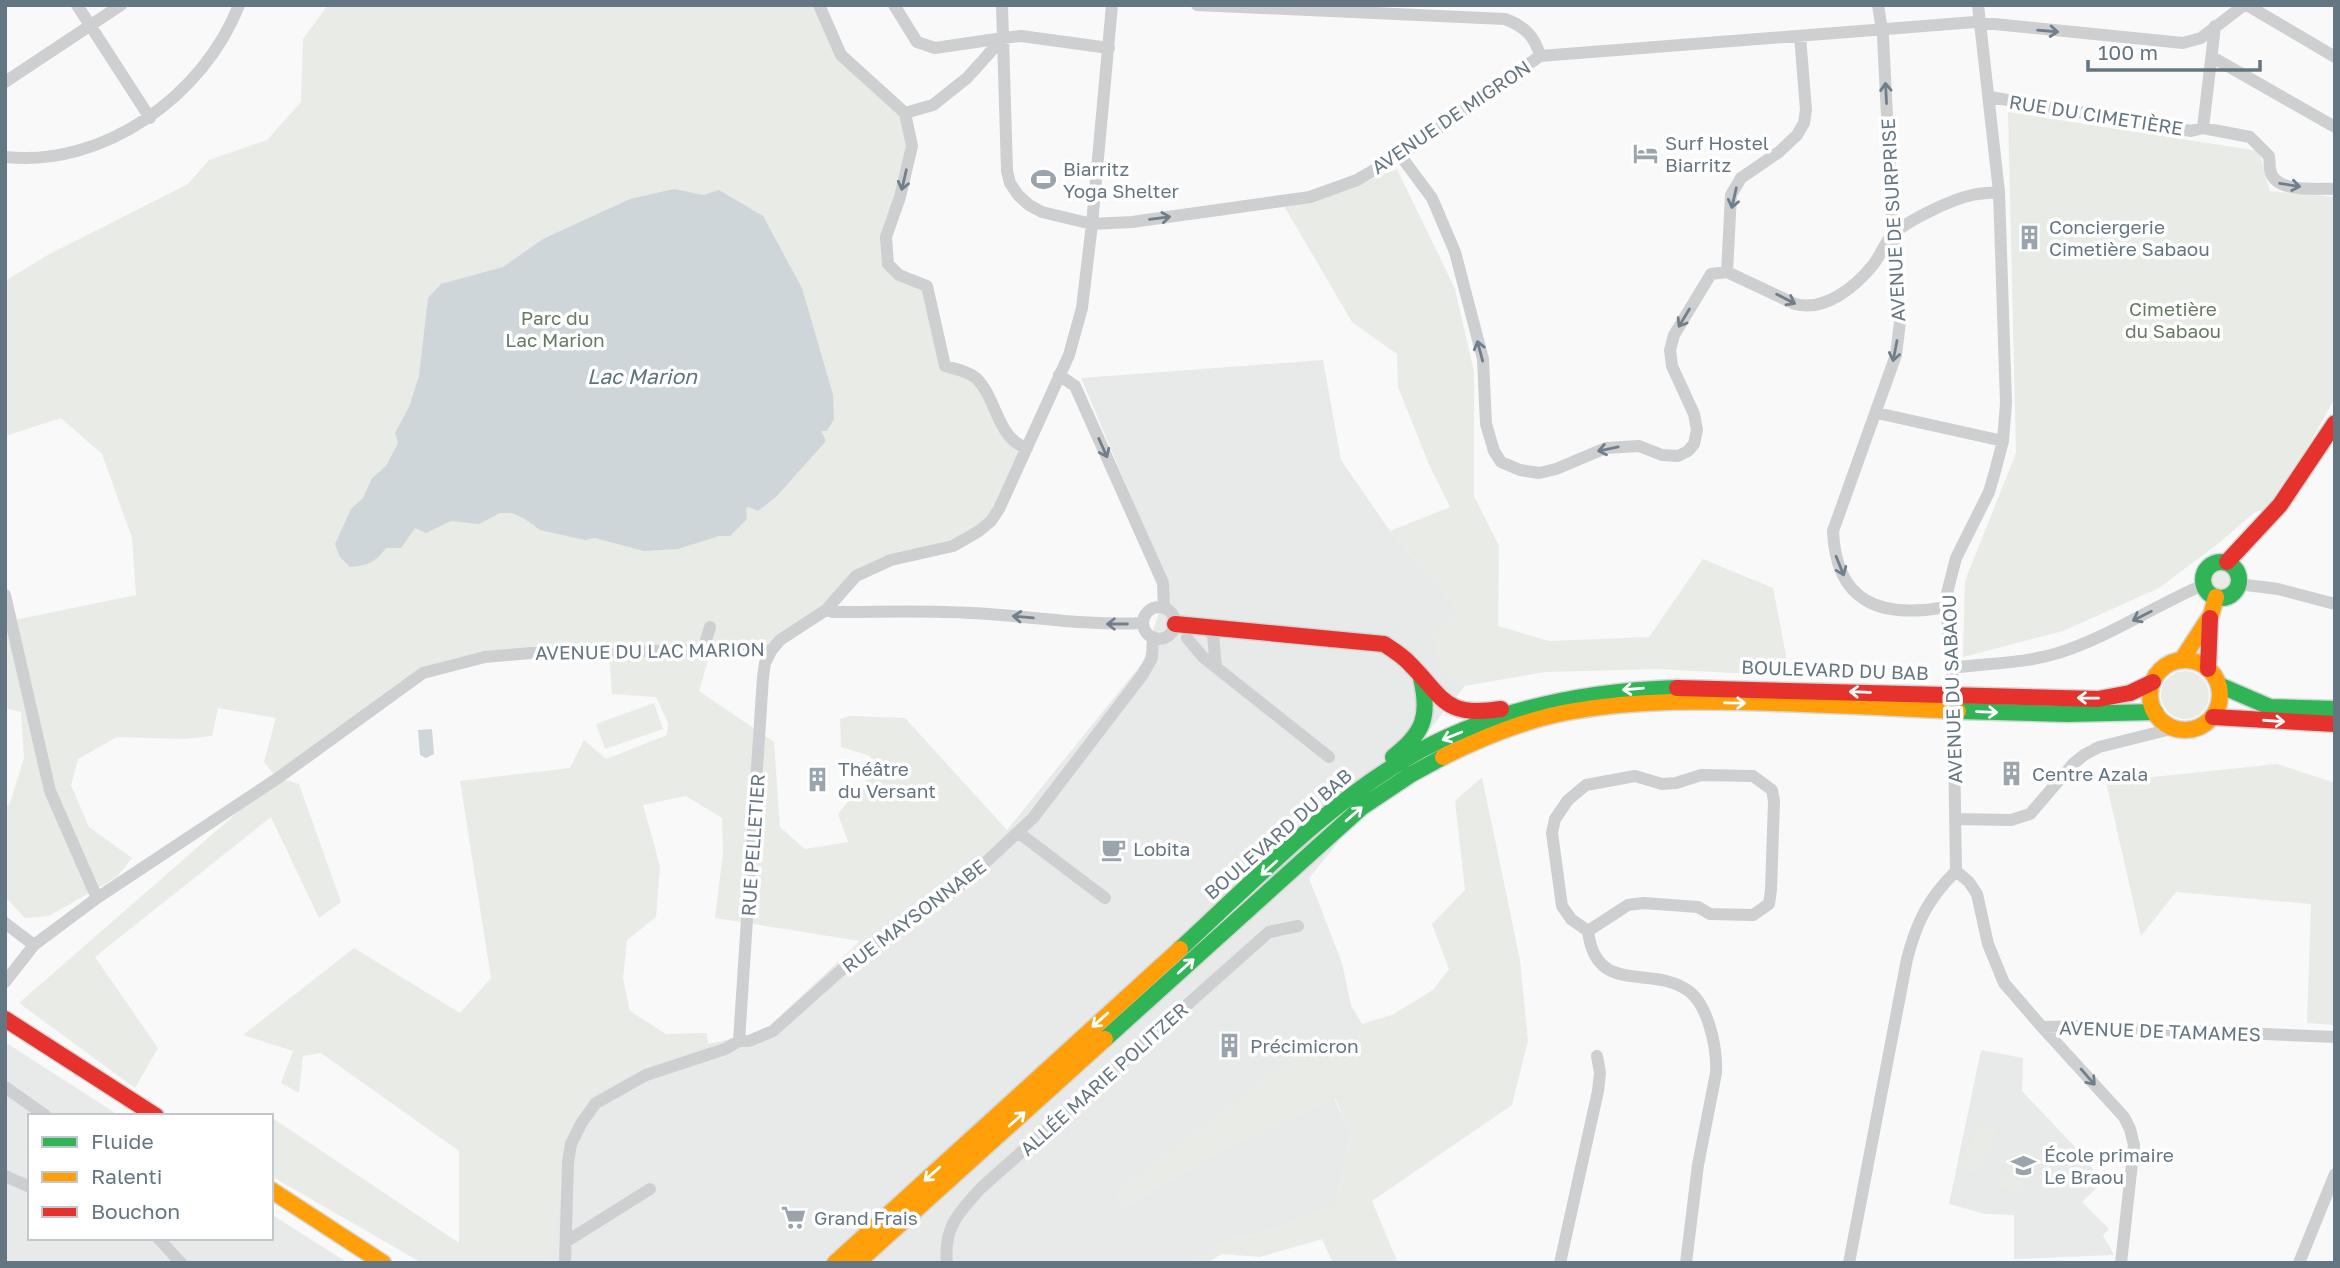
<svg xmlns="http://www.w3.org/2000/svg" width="2340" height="1268" font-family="'Golos Text',sans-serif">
	<rect width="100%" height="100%" fill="#f9f9f9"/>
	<path fill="#e8e9e9" d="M1323,360l18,100 49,71 71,82 -22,56 26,17 -156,192 33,85 9,42 11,19 -5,18 -30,19 -25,-12 -62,49 -117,109 100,-58 111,-50 17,34 -16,72 -72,28 -32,6 -39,24h-643l19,-127 25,-45 54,-25 61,-22 55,-12 97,-91 147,-111 136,-168 25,-78 -87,-206z
		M5,1042l115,74h-90v122h241v-24l77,49h-343z
		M1981,1050l42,8 -1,33 55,58 26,33 -21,20 27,27 -6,6 11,20 -100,4v-44l-29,-1 -36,-10z"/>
	<path fill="#e8ebe6" d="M328,5h491l22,50 64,58 7,33 -26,91 2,27 39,22 18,79 31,14 33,58 18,11 -28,61 -20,22 -107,36 -101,84 -60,-1 -12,41 75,51 6,85 25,22 43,-7 -10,-28 23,-29 16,-13 -7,-16 -29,-9 -1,-28 9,-3 56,2 102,112 -147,111 -145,-23 8,-65 -1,-35 -36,-22 -43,9 17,61 -4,51 -29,23 -4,39 7,32 36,23 41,-1 1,11 -61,22 -54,25 -25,45 -19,127h-127l-151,-87v-59l188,126v-92l-138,-98 -18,3 -4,37 -18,-10 12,-32 -50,-16 111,-87 106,65 31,-35 -31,-197 110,-13 14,-28 22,19 61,-24 1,-12 -12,-26 -44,-3 -3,-41h-78l-109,20 -143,105 20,6 42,118 -22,16 -48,-101 -176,140 63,91 -23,40 -116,-85 258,-225 -13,-16 12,-44 -58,-10 -6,28 -28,3 -67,-2 -39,22 -7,26 18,42 43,31 -15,19 -68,39 -24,2 -20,-21v-88l5,-6 14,-45 -3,-46 -16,-4v-86l131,-27 -4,-57 -30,-84 -41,-36 -56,18v-155l41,-25 142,-72 21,-24 58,-20 34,-38 2,-63z
		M2008,112l251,39 11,40 65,6v201l-24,43 -36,54 -3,13 -17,4 -36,31 -60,45 -96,43 -100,26 2,-76 51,-128z
		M1397,169l58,120 19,83v124l25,50 -1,80 51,15 100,-4 54,-78 70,29 17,88 -132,-7 -113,3 -80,14 -26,-17 -7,-37 29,-19 -71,-82 60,-24 -22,-45 -30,-75 -1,-33 -45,-32 -68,-116 47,-11z
		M2211 579a10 10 0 1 1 20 0a10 10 0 1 1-20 0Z
		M2161 695a24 24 0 1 1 48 0a24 24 0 1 1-48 0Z
		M654,703l9,26 -58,20 -9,-25z
		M2277,764l58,19v242l-28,-2 4,-119 -135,-12 -35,44 -35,-154z
		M1482,777l38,183 8,81 -16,64 -140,96 26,62h-65l-11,-24 -62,18 -39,-3 -13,9h-16l39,-24 32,-6 72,-29 16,-70 -16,-35 -112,50 -100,58 -9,-14 126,-95 62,-50 25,13 30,-19 5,-18 30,-9 41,-25 16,-21 -17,-45 33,-34 -10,-89z
		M1980,1122l18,8 -20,44 -18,-8z
		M2023,1144l14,15 -20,36 -18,-10z"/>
	<path fill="#ced6d9" d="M674,189l29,6 16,-5 44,26 39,72 31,107 1,24 -7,12h-6l5,10 -50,56 -18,14 -9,-4 -3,1 1,11 -17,17h-11l-41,13 -34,2 -49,-13 -10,2 -45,-10 -15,-11 -13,-6h-12l-21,11 -28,-3 -25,12 -11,-5 -14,20h-15c-10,14 -20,18 -36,19l-10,-10 -5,-13 16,-35 12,-11 9,-20 14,-12 12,-23 -3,-10 14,-26 10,-31 9,-78 13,-14 62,-17 40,-28 87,-40z
		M432,729l2,25 -8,4 -6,-3 -2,-25z"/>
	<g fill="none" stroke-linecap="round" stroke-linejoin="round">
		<defs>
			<path id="fast" d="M2203 580a18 18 0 1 1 36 0a18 18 0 1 1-36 0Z
				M2219,685l51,22 65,2
				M1958,711l109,3 88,-2
				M1393,757c31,-24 37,-41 28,-79
				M1180,949c72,-66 142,-141 227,-191 82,-48 176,-67 270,-70
				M1105,1039l257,-232 48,-32 33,-18"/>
			<path id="slow" d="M2183,658l28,-43 5,-18
				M2150 695a35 35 0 1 1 70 0a35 35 0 1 1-70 0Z
				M1443,757c40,-20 82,-37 125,-45 69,-13 139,-11 208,-9 61,2 121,5 182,8
				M271,1190l112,73
				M835,1263l345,-314
				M857,1263l248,-224"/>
			<path id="jam" d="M2227,562l53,-57 55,-82
				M1175,624l209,20c9,6 19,12 26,20 34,34 34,54 91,45
				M2208,669l2,-51
				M1677,688l421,11 32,-6 23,-11
				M2213,717l122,7
				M5,1019l151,97"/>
		</defs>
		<use href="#fast" stroke="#d5d6d7" stroke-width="19"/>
		<use href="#slow" stroke="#d5d6d7" stroke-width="19"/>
		<use href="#jam" stroke="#d5d6d7" stroke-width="19"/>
		<path stroke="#cecfd0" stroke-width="12" d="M77,5l73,113
			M819,5l22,50 64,58
			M894,5l23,37 18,6 68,-10
			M1002,5l5,166 3,12 8,12 11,10 13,7 50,12 40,-2 178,-25 47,-17 51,-30 132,-94 435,-34 208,21 18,-5 43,-33
			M1197,5l308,14c19,7 30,17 35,37
			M1878,5l5,32 10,197 7,88 -4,33 -63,176c3,72 48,88 113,76
			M2247,5l88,52
			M2212,57l123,70
			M5,82l116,-77
			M1990,97l201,34 12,-3 47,9 19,19c1,5 0,12 2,17 7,20 46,15 64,16
			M905,113l7,33 -12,51 -14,40 2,27 11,11 28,11 18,80c10,3 23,5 31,12 21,20 21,61 51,70
			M905,113l28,-8 34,-27 36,-40 18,-2 88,12
			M2203,128l12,-102
			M1400,155l32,43 23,54 28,107 3,65 8,27 7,11 19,8 19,3 17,-4 50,-21 33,-2 23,9 16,1 10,-5 6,-7 3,-14 -3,-16 -22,-48 -2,-16 4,-15 37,-61 16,-2 68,32c30,8 60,-17 78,-39 8,-10 12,-24 21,-32 17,-14 56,-33 78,-38 9,-2 18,-2 27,-3
			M5,157c99,11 199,-62 234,-152
			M1727,272l4,-77 10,-17 38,-26 18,-17 7,-12 2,-13 -6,-74
			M1059,375l16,11 88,197 1,25
			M1877,413l126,28
			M2238,584l40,5 57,15
			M5,595l45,196 47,107
			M1143 623a16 16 0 1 1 32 0a16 16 0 1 1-32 0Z
			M826,610l7,2c46,0 93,-2 139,1 58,3 114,13 171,10
			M1204,627l9,8 3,32
			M1187,638l16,19 126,100
			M703,650l7,-23
			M1952,668c35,-5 71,-4 106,-15 51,-16 96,-47 145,-68
			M1953,683l-7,-76 1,-14 9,-35 33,-66 5,-17 9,-34 3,-38 -7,-211 -21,-187
			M1956,819l55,1 19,-6 43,-50 11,-9 15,-8 76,-19
			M1019,833l86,65
			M1956,871l13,11 8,12 11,50 16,39 38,44 36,-1 257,11
			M5,923l29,22
			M1588,931l-17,-12 -9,-13 -10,-73 3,-14 13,-19 18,-15 49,-9 27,8 14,-1 25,-8 52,1 19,14 2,11 -3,89 -2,14 -16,11 -43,-1 -12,-7 -55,-4 -15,2 -40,26c8,67 65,32 102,61 10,8 15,20 19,32 5,16 8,32 7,49l-18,92 -12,98
			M5,982l29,-37 63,-47 181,-120 145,-105 62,-16 46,-4 180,-3 60,1 9,-11 46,-30 30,-34 35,-16 62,-14 26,-15 12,-10 8,-12 70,-154 13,-47 10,-84 20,-219
			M2042,1027l82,90 6,12 4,16 -13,118
			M739,1041l24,-364 2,-14 6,-12
			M5,1087l41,29
			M5,1176l25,11
			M158,1238l23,25
			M567,1241l83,-52
			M565,1263l3,-101 3,-18 11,-22 14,-19 50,-28 79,-26 14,-8h10l24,-10 84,-75 87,-58 23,-18 66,-62 110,-144 9,-16 1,-21
			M947,1263c-4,-35 12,-51 34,-75l288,-256 29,-6
			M1560,1263l38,-172 2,-18 -3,-17
			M1849,1263l58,-304c10,-38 21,-60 49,-88l-2,-127
			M2299,1263l36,-89"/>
		<use href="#fast" stroke="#30b455" stroke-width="16"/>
		<use href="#slow" stroke="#ff9f0a" stroke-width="16"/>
		<use href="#jam" stroke="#e5322d" stroke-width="16"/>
		<path stroke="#cecfd0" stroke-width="12" d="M1953,683l1,61"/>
	</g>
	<defs><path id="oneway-shaft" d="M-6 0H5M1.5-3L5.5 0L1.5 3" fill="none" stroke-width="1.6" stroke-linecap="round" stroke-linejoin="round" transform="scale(1.75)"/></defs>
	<g stroke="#707f8b">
		<use href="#oneway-shaft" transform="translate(2048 31) rotate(5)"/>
		<use href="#oneway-shaft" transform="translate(1886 93) rotate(-93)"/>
		<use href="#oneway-shaft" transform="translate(904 180) rotate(103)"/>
		<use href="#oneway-shaft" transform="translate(2290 185) rotate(9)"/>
		<use href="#oneway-shaft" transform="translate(1734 198) rotate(103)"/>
		<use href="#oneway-shaft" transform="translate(1160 218) rotate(-8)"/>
		<use href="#oneway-shaft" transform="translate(1786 299) rotate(27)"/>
		<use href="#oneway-shaft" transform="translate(1684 318) rotate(121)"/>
		<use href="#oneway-shaft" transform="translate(1480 351) rotate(-105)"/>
		<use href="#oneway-shaft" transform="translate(1895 351) rotate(101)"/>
		<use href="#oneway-shaft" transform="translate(1103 448) rotate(66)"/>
		<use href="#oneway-shaft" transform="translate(1608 449) rotate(168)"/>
		<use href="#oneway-shaft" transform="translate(1840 566) rotate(68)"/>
		<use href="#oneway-shaft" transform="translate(2142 616) rotate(153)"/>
		<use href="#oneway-shaft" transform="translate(1023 617) rotate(-175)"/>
		<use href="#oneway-shaft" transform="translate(1117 624) rotate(-180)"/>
		<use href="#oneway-shaft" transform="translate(2088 1077) rotate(49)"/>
	</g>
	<g stroke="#fff">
		<use href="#oneway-shaft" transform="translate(1633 689) rotate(175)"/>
		<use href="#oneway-shaft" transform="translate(1860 692) rotate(-178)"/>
		<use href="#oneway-shaft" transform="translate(2088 698) rotate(-179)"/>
		<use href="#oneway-shaft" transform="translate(1735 703) rotate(1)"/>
		<use href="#oneway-shaft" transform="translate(1987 712) rotate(2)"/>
		<use href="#oneway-shaft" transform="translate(2274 721) rotate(4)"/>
		<use href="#oneway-shaft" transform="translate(1452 736) rotate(158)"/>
		<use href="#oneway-shaft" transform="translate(1354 814) rotate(-41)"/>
		<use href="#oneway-shaft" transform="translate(1269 868) rotate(138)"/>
		<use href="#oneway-shaft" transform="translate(1186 966) rotate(-42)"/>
		<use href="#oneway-shaft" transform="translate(1100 1020) rotate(138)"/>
		<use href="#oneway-shaft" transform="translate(1017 1119) rotate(-42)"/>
		<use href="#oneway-shaft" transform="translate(932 1174) rotate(138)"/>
	</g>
	<defs>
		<symbol id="hotel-bare" viewBox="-9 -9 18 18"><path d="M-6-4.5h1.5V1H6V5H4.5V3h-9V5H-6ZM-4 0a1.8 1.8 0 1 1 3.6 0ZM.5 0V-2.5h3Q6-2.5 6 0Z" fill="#99a4ac" stroke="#fff" stroke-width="2.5" paint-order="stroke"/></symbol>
		<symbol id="stadium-bare" viewBox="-9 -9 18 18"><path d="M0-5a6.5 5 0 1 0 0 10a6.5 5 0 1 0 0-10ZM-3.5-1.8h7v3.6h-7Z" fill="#99a4ac" stroke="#fff" stroke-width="2.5" paint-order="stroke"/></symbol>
		<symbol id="building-bare" viewBox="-9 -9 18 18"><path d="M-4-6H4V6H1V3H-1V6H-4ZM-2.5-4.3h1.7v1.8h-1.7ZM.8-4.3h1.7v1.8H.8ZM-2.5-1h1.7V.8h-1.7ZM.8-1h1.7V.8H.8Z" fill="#99a4ac" stroke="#fff" stroke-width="2.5" paint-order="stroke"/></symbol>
		<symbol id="cafe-bare" viewBox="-9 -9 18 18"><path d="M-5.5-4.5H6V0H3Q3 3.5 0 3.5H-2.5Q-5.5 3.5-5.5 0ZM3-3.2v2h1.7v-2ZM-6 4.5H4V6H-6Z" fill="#99a4ac" stroke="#fff" stroke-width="2.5" paint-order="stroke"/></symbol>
		<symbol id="school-bare" viewBox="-9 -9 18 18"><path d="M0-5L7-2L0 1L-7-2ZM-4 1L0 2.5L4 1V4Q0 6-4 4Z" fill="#99a4ac" stroke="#fff" stroke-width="2.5" paint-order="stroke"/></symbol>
		<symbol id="supermarket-bare" viewBox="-9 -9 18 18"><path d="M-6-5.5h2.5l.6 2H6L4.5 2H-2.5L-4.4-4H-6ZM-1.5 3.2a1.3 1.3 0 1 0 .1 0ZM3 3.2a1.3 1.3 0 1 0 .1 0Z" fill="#99a4ac" stroke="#fff" stroke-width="2.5" paint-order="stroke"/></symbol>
	</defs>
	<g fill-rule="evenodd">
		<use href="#hotel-bare" x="1628" y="136" width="35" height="35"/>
		<use href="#stadium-bare" x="1026" y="162" width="35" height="35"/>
		<use href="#building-bare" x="2012" y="220" width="35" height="35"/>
		<use href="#building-bare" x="1994" y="756" width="35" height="35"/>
		<use href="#building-bare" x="800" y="762" width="35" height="35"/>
		<use href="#cafe-bare" x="1096" y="832" width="35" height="35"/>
		<use href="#building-bare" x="1212" y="1028" width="35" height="35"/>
		<use href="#school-bare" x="2006" y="1148" width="35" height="35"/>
		<use href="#supermarket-bare" x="776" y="1200" width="35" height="35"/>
	</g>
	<g text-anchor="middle" stroke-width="7" stroke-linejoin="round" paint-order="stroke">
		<g font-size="19" fill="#657683" stroke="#fff">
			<text transform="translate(2096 115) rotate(9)" y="7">RUE DU CIMETIÈRE</text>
			<text transform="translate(1451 117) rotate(-34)" y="7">AVENUE DE MIGRON</text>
			<text transform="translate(1893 220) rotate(-93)" y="7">AVENUE DE SURPRISE</text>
			<text transform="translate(650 651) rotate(-1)" y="7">AVENUE DU LAC MARION</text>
			<text transform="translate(1835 670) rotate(2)" y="7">BOULEVARD DU BAB</text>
			<text transform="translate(1952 689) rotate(-92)" y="7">AVENUE DU SABAOU</text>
			<text transform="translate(1278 834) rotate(-41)" y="7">BOULEVARD DU BAB</text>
			<text transform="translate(753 845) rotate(-86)" y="7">RUE PELLETIER</text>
			<text transform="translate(914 916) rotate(-37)" y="7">RUE MAYSONNABE</text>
			<text transform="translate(2160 1031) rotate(2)" y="7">AVENUE DE TAMAMES</text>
			<text transform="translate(1104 1079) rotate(-42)" y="7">ALLÉE MARIE POLITZER</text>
		</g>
		<g font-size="19" fill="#657683" stroke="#fff" text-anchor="start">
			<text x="1665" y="150">Surf Hostel<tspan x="1665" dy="22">Biarritz</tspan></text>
			<text x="1063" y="176">Biarritz<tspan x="1063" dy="22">Yoga Shelter</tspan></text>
			<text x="2049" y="234">Conciergerie<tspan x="2049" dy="22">Cimetière Sabaou</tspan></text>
			<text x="838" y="776">Théâtre<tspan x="838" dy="22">du Versant</tspan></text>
			<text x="2032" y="781">Centre Azala</text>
			<text x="1133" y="856">Lobita</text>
			<text x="1250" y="1053">Précimicron</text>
			<text x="2044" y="1162">École primaire<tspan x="2044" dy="22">Le Braou</tspan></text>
			<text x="814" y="1225">Grand Frais</text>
		</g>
		<g font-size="19" fill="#687a64" stroke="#fff">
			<text x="2173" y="316">Cimetière<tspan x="2173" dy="22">du Sabaou</tspan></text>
			<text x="555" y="325">Parc du<tspan x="555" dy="22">Lac Marion</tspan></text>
		</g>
		<g font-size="21" font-style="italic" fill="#60757c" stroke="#fff">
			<text x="642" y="384">Lac Marion</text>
		</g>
	</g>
	<rect width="2340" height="1268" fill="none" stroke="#657683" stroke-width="14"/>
	<rect x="28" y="1114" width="245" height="126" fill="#ffffff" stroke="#c1c8cd" stroke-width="2"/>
	<rect x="42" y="1137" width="35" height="10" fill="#30b455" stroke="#c1c8cd" stroke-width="2"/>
	<text x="91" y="1149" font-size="21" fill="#657683">Fluide</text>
	<rect x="42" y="1172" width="35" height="10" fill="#ff9f0a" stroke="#c1c8cd" stroke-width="2"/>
	<text x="91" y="1184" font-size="21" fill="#657683">Ralenti</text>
	<rect x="42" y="1207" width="35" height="10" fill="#e5322d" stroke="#c1c8cd" stroke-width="2"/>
	<text x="91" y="1219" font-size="21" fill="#657683">Bouchon</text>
	<path d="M2088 60v10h172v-10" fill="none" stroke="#657683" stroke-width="3.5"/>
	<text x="2098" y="60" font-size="21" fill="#657683" stroke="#ffffff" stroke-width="5" paint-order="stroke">100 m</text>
</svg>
